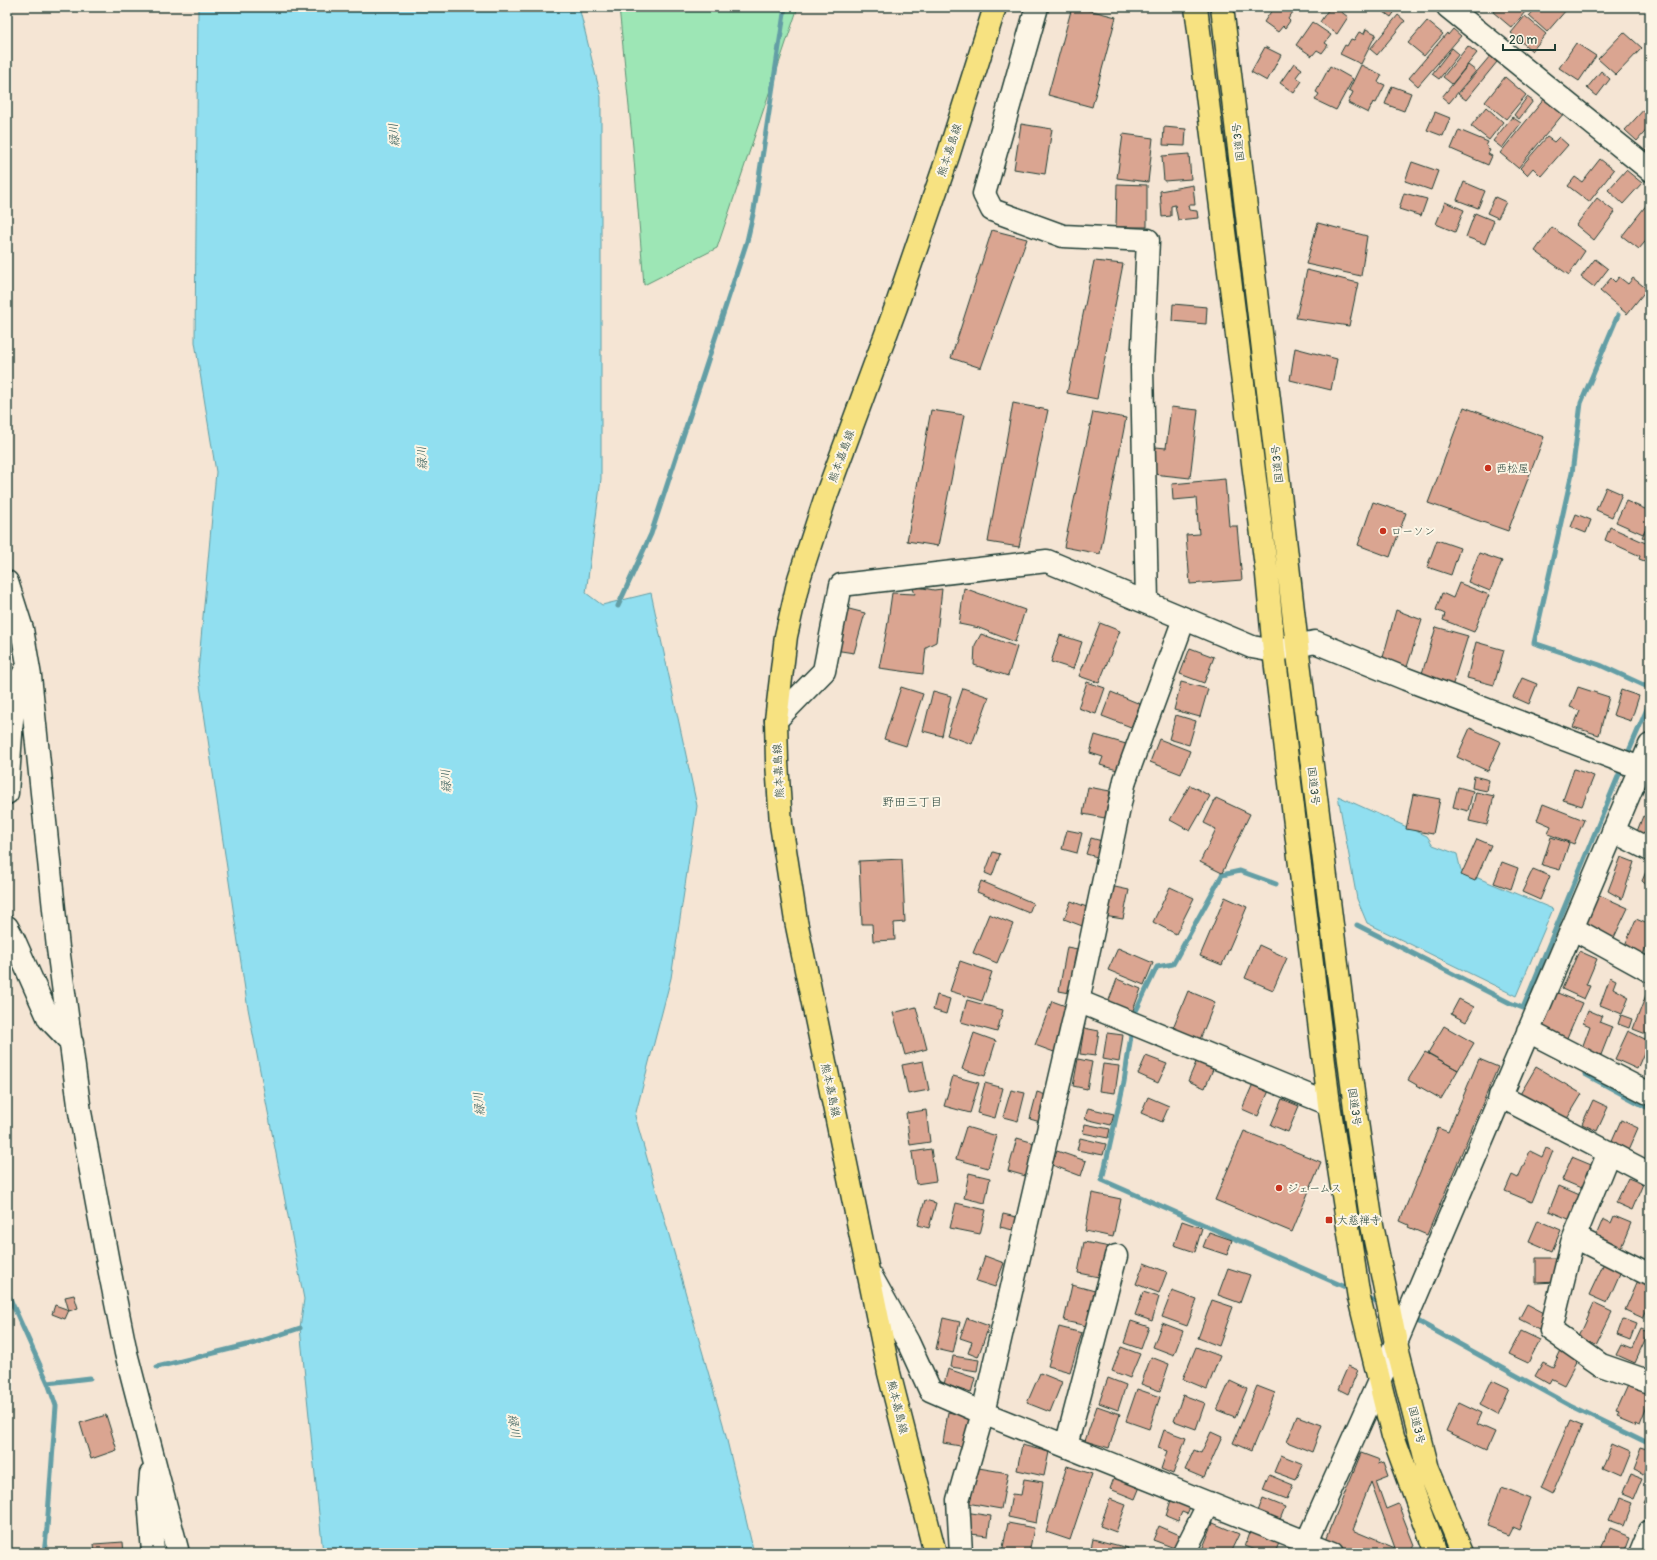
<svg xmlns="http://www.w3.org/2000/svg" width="1657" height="1560" font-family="Pangolin,'Klee One',sans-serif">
	<rect width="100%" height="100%" fill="#f5e5d4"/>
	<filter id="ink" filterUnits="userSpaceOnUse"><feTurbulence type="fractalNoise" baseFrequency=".025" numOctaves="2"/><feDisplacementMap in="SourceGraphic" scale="8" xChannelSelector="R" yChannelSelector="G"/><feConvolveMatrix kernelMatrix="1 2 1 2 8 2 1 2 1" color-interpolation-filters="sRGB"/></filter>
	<g filter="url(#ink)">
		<path fill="#9de6b5" stroke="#5e9274" d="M619,7h179l-81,241 -73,37 -11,-138z"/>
		<path fill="#91dff0" stroke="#639ea5" d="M198,7h381l22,90v382l-15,114 16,12 49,-12 46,213 -26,172 -36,138 88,308 31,129h-431l-23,-225 4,-29 -57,-296 -49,-331 18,-200 -21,-130z
			M1338,796l89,40 6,9 24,9 4,17 92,38 -37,87 -149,-73 -10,-24z"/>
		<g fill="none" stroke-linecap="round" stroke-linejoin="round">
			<path stroke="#639ea5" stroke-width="5" d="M1618,315l-37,88 -9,70 -38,170 66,22 50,23
				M618,606l33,-72 96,-293 7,-31 31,-203
				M1626,758l24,-56
				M1357,925l153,78 13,5 99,-241
				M1134,1019l1,-6 22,-46 16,-3 49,-89 18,-4 36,13
				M1132,1029l-8,53 -22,98 250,110
				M1585,1074l65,35
				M7,1292l41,91 42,-5
				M1365,1296l16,8
				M1412,1318l158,87 80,39
				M157,1367l98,-24 45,-15
				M44,1553l3,-25 9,-122 -8,-23"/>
		</g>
		<path fill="#daa591" stroke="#1f3d34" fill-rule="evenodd" d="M1072,7h5l39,10 -24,90 -44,-12z
			M1274,7h13l6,5 -5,7 2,2 -5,7 -2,-2 -5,6 -14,-10z
			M1292,7h10l-4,5z
			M1330,7h5l13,10 -11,17 -17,-12z
			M1377,7h21l-7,10z
			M1497,7h32l-17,21 -19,-16z
			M1537,7h28l2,2 -20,23 -18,-16z
			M1398,15l7,6 -28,34 -7,-6z
			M1525,16l21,18 -14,17 -21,-18z
			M1427,21l16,13 -19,22 -16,-13z
			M1312,22l19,13 -6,8 3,2 -6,8 -5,-3 -5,6 -16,-11z
			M1366,29l10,5 -15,30 -21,-10 5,-9 2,1 4,-7 3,1 5,-8 5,2z
			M1453,29l8,7 -43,50 -9,-8 38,-45 1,2z
			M1624,32l18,16 -26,27 -18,-16z
			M1576,43l20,13 -17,25 -20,-13z
			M1468,46l9,7 -25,31 -9,-7z
			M1265,47l16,8 -14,26 -16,-9z
			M1452,48l7,6 -20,25 -7,-5z
			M1490,56l7,6 -31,38 -8,-6z
			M1294,63l8,6 -6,8 6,4 -8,12 -14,-10z
			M1361,65l21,10 -4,7 7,3 -9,18 -3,-1 -5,11 -20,-10 5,-11 -4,-2z
			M1468,65l8,6 -27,32 -7,-6z
			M1330,66l23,13 -17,31 -21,-10 4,-6 -3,-2z
			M1601,71l9,8 -13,17 -10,-8z
			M1505,77l21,18 -20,24 -21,-17z
			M1392,86l19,7 -7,18 -19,-7z
			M1527,97l6,4 -14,18 -5,-4z
			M1545,98l19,15 -46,55 -18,-15z
			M1647,106l3,2v18l-13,15 -12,-11z
			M1486,107l17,15 -14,18 -18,-14z
			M1435,112l15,6 -7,18 -16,-6z
			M1512,117l9,6 -19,25 -9,-7z
			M1021,124l31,5 -7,45 -31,-5z
			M1164,127l22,2 -1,17 -22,-1z
			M1459,130l29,12 -2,4 2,1 -1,2 3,1 -2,4 4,2 -4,9 -37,-16z
			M1123,134l30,4 -5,44 -31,-4z
			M1547,137l7,5 5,-5 9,8 -27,31 -8,-8 -6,7 -7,-7z
			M1650,144v13l-6,-5z
			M1189,154l2,25 -27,2 -2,-25z
			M1600,159l14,11 -25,32 -21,-16 7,-9 7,5z
			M1412,162l26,9 -7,19 -26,-9z
			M1626,170l16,13 -19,21 -15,-14z
			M1464,182l21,9 -7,17 -21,-8z
			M1117,184l30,1v42h-31z
			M1193,185l2,20h-7l1,5 8,1 1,7 -20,2 -3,-15 -4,1v10l-9,1 -2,-26z
			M1404,193l23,6 -6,17 -22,-7z
			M1495,197l11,5 -8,16 -11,-5z
			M1597,198l18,14 -21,28 -18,-15z
			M1445,202l19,8 -9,22 -19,-8z
			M1648,203l2,1v32l-11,13 -17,-13z
			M1475,213l19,8 -9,23 -19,-7z
			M1318,223l49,13 -6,40 -55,-12z
			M1552,227l33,24 -16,24 -34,-24z
			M992,230l35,9 -46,129 -30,-10z
			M1595,259l13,10 -14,18 -13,-10z
			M1094,261l29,3 -26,135 -30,-6z
			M1307,270l51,13 -9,43 -53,-8z
			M1619,277l9,7 5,-6 14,11 -20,25 -27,-23 11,-13 4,4z
			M1173,304l34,3 -1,17 -34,-3z
			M1295,348l42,11 -6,31 -41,-10z
			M1013,403l35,7 -29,137 -31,-5z
			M1171,407l27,3 -8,68 -37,-4 3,-27 10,1z
			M1464,407l80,30 -36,94 -80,-28z
			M931,410l33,5 -26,131 -31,-5z
			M1093,412l33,6 -26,136 -36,-7z
			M1225,479l4,47h8l5,54 -52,4 -4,-49 13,-1 -3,-36 -23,2 -1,-16z
			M1606,487l16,7 -10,23 -16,-7z
			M1626,501l24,10v7l-7,16 -27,-12z
			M1373,502l33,11 -16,44 -32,-12z
			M1576,514l15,6 -5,13 -15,-6z
			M1650,522v19l-8,-4z
			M1610,527l40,18v18l-11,-4 1,-3 -35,-16z
			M1437,540l23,8 -9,27 -24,-8z
			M1479,553l23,8 -12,30 -22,-9z
			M1459,583l30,12 -15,37 -31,-12 2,-6 -9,-4 6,-17 11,5z
			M912,586l22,4 8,-1 -6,53 -10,5 -3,27 -44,-6 8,-40 5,-35 23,1z
			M964,588l61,22 -10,32 -36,-14 -20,-4z
			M837,606l28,7 -11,40 -26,-4z
			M1396,610l26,10 -16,50 -24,-9z
			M1100,623l20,8 -21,52 -20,-7z
			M1436,627l32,9 -17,54 -31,-10z
			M981,634l36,13 -9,29 -34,-11 1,-20z
			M1060,635l22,7 -9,27 -22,-7z
			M1476,642l28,8 -10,35 -27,-7z
			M1190,648l24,9 -10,26 -24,-9z
			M1522,678l15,6 -8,20 -16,-7z
			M1087,682l18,6 -9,26 -18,-6z
			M1181,682l27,7 -8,28 -26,-7z
			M901,687l22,7 -17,52 -22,-7z
			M1578,687l31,10 -10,38 -26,-8 7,-16 -10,-4z
			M963,688l26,9 -17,47 -25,-9z
			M1621,690l18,6 -8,25 -18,-6z
			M933,691l18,5 -9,40 -19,-5z
			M1111,692l29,12 -9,23 -29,-11z
			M1176,715l20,6 -7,24 -20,-6z
			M1470,728l31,14 -13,29 -31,-14z
			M1095,735l31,9 -9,26 -17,-5 3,-8 -13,-4z
			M1159,739l31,12 -9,23 -31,-12z
			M1574,769l20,7 -12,30 -19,-6z
			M1474,776l15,4 -2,11 -15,-3z
			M1190,785l20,11 -20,35 -20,-11z
			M1088,787l22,4 -5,27 -22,-4z
			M1458,787l15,4 -5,20 -15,-4z
			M1476,792l18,4 -7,29 -18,-4z
			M1413,794l27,5 -7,35 -27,-5z
			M1216,798l34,16 -28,59 -22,-11 16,-33 -12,-6z
			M1543,804l41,16 -10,24 -26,-10 3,-8 -14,-6z
			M1643,816l7,3v20l-14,-5z
			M1067,830l15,3 -5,20 -15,-4z
			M1551,837l18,6 -9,27 -18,-5z
			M1091,838l11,3 -5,16 -11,-3z
			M1477,839l14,6 -16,36 -14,-6z
			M993,852l7,2 -8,22 -7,-3z
			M1621,857l13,5 -12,37 -14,-8z
			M902,859l3,63 -11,1 1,17 -22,1 -1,-17h-10l-3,-63z
			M1502,862l16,6 -7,21 -17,-6z
			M1648,867l2,1v20l-8,-7z
			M1533,869l17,7 -10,24 -18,-8z
			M981,881l52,22 -4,10 -52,-21z
			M1110,886l19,4 -6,29 -19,-3z
			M1170,887l24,11 -18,36 -23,-12z
			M1650,888v22l-4,-1z
			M1597,894l31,14 -17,36 -30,-13z
			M1225,897l22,10 -25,58 -22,-9z
			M1071,901l26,10 -7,18 -26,-10z
			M989,914l24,10 -16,39 -24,-10z
			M1636,919l14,6v13l-8,19 -19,-7z
			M1259,945l28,13 -14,32 -28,-12z
			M1067,947l16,3 -8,44 -16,-3z
			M1118,948l35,15 -9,22 -36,-15z
			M1579,951l18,8 -11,26 4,1 -6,13 -22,-10z
			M960,961l32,11 -10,29 -32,-10z
			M1610,977l6,3 -3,8 16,9 -7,17 -22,-9z
			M1117,979l24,10 -11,29 -24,-10z
			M1188,991l27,11 -16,40 -27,-12z
			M1555,992l27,11 -16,37 -27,-11z
			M937,995l13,4 -4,15 -13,-4z
			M1646,995l4,1v29l-4,9 -13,-5z
			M1459,999l15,8 -8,15 -15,-8z
			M967,1000l36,10 -6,22 -36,-10z
			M1052,1001l19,7 -17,44 -19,-7z
			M916,1007l11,42 -22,6 -12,-42z
			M1588,1010l14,6 -3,6 13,5 -11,28 -19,-7 8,-22 -7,-3z
			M1621,1015l11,4 -3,9 -11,-4z
			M1444,1026l30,17 -16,27 -30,-17z
			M1084,1028l15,3 -4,25 -15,-2z
			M1628,1031l21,10 -12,28 -22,-10z
			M974,1033l22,8 -11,35 -23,-7z
			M1107,1033l16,2 -4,27 -16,-3z
			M1425,1052l33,18 -17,29 -33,-19z
			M1146,1056l21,8 -9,19 -20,-9z
			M1078,1059l14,3 -5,27 -14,-3z
			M1479,1059l19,8 -71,168 -19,-8 1,-2 -9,-4 38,-93 10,4z
			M1197,1060l17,7 -9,21 -17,-7z
			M923,1061l6,29 -21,4 -6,-29z
			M1103,1064l16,2 -4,27 -16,-2z
			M1536,1067l46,27 -17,28 -46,-26z
			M953,1076l26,7 -9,30 -26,-7z
			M1255,1079l16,7 -13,30 -16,-7z
			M985,1083l18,5 -8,30 -18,-5z
			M1011,1090l14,3 -7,28 -15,-4z
			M1037,1092l9,3 -6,27 -10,-3z
			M1148,1097l21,9 -7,16 -21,-9z
			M1282,1099l17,7 -11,26 -17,-7z
			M1593,1100l15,7 -11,24 -15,-7z
			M1088,1108l26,6 -3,11 -26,-6z
			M926,1110l4,32 -20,3 -4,-32z
			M1621,1120l17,8 -11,25 -17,-8z
			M1085,1124l25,5 -2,9 -25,-5z
			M966,1127l31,9 -9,32 -32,-9z
			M1244,1131l77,31 -29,70 -77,-32z
			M1017,1138l21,6 -9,33 -21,-6z
			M1080,1138l26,6 -3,11 -26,-5z
			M1546,1148l7,3 -21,51 -27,-11 7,-16 6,3 12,-27 12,6z
			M931,1149l5,32 -20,3 -4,-32z
			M1057,1151l29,10 -5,15 -29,-11z
			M1572,1157l24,10 -10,23 -24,-10z
			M969,1173l21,5 -5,25 -21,-5z
			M1628,1178l15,6 -11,26 -16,-7z
			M1559,1186l23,10 -11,24 -22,-9z
			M1092,1193l29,6 -8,38 -28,-6z
			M925,1200l11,3 -7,25 -11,-3z
			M956,1203l30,7 -6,24 -30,-6z
			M1003,1214l18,4 -4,13 -17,-4z
			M1614,1216l17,7 -11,27 -25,-12 8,-19 8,4z
			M1538,1220l23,10 -9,21 -23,-10z
			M1182,1221l20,7 -7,24 -21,-7z
			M1209,1232l23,8 -5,15 -24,-8z
			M1084,1242l26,5 -6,31 -26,-5z
			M985,1256l19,7 -9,24 -19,-6z
			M1536,1258h20v24l-20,1z
			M1144,1263l23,9 -8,21 -23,-9z
			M1604,1263l17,8 -14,32 -18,-8z
			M1228,1268l22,7 -10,28 -22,-8z
			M1639,1278l11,5v20l-7,15 -18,-8z
			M1072,1285l23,6 -8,35 -23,-5z
			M1172,1291l25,9 -10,26 -25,-9z
			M1143,1292l16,5 -7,24 -17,-6z
			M74,1295l4,13 -9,3 -4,-14z
			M1212,1300l21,7 -14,39 -21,-8z
			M1593,1303l19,9 -16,33 -18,-9z
			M1527,1304l21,11 -7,15 -22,-11z
			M55,1305l14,5 -4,9 -13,-5z
			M943,1318l17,4 -7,31 -17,-4z
			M967,1318l22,8 -11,31 -10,-4 4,-11 -12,-4z
			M1623,1319l13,5 -6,16 -13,-5z
			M1131,1321l18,6 -8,22 -17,-6z
			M1162,1323l21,8 -9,24 -21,-8z
			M1059,1327l23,6 -12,39 -22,-6z
			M1641,1329l8,3 -14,31 -18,-8 5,-10 10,4z
			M1521,1331l19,9 -12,23 -19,-9z
			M1121,1347l19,7 -10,24 -18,-7z
			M1196,1347l24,9 -13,33 -24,-10z
			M1562,1348l17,9 -15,28 -12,-6 -3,5 -14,-8 8,-14 10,5z
			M953,1356l26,4 -2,11 -26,-4z
			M1151,1357l18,7 -9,27 -19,-7z
			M1348,1366l10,4 -10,24 -10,-5z
			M948,1369l27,9 -4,15 -27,-9z
			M1040,1373l22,9 -12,30 -23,-9z
			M1108,1378l18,7 -8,25 -19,-7z
			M1492,1380l17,8 -12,26 -17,-9z
			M1230,1381l17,8 -12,28 -18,-7z
			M1628,1383l22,10v5l-10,25 -4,-2 -1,3 -19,-8 2,-3 -3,-1z
			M1257,1386l18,7 -24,58 -18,-8z
			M1137,1389l23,8 -11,32 -23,-8z
			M1183,1395l22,8 -9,26 -22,-8z
			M1459,1402l23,11 -5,11 18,8 -8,18 -41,-19z
			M1097,1406l23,8 -11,34 -24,-7z
			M948,1412l24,5 -6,30 -23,-4z
			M106,1415l11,35 -26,9 -11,-36z
			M1297,1416l25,9 -10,27 -25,-10z
			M1570,1421l12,5 -30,69 -12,-6z
			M1164,1430l22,8 -13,36 -12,-5 6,-18 -9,-3z
			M1211,1432l11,5 -18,41 -19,-8 9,-20 7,3z
			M1611,1444l18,8 -10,25 -18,-8z
			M1022,1445l27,7 -5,24 -27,-6z
			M1640,1448l10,3v6l-7,17 -11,-5z
			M1361,1453l19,7 -2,4 6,-2 5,14 -13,5 10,28 12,-5 16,41 -4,8h-58l-27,-11zM1371,1482l24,66 -43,-18z
			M1281,1455l22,9 -7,16 -22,-8z
			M1067,1466l25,8 -22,66 -24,-8z
			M973,1467l35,6 -7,36 -34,-6z
			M1116,1472l26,10 -7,17 -25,-10z
			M1629,1474l13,5 -9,22 -12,-5z
			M1269,1475l24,10 -6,14 -24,-9z
			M1024,1479l19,3 -7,41 -28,-6 4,-23 9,1z
			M1501,1487l30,12 -12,30 -7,-3 -4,8 -21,-8z
			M1650,1488v19l-7,-3z
			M1172,1497l19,8 -4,9 -5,-2 -4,9 -12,-5z
			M1263,1498l22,9 -6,15 -22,-8z
			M1110,1499l16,6 -10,27 -16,-6z
			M1617,1500l13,5 -8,21 -14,-5z
			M965,1512l26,4 -3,20 -26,-3z
			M1008,1523l26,5 -5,25 -27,-1z
			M1213,1523l26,11 -9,19 -29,-1z
			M1159,1526l23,10 -5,13 -24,-9z
			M1610,1529l20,8 -6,16h-23z
			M1250,1532l29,11 -4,10h-11l-19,-7z
			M1093,1539l35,9 -2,5h-36z
			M123,1542l1,11h-29l-1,-9z"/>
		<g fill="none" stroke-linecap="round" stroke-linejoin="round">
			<defs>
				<path id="minor" d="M1037,7l-53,187 8,16 71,26 85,4 -6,128 5,234
					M1448,7l202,163
					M7,582l15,47 8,47 28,272 22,164 29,156 17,85 52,200
					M1184,619l-59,161 -47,221 -95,412 350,140
					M776,720l48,-49 17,-86 206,-24 205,86 22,4 41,-9 91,37 234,89
					M7,793l7,-103 14,-24
					M1613,831l37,19
					M7,927l7,13 35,79 23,24
					M1572,928l78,43
					M1078,1001l251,103
					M1528,1031l122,63
					M1500,1096l150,78
					M1609,1152l-37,91 -21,87 50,35 49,17
					M1575,1237l75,38
					M871,1276l37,66 22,48 53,23 -25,87 3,53
					M1066,1446l50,-190
					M151,1474l-2,25 4,54
					M1184,1553l25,-50
					M1302,1553l94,-210 254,-598
					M1641,1553l9,-22"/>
				<path id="major" d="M935,1553l-46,-180 -93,-452 -15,-97 -4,-62 -1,-42 10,-84 13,-57 26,-80 71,-192 52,-151 47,-149"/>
				<path id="highway" d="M1196,7l71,568 7,76 55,453 30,194 34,138 43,117
					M1222,7l54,451 21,188 58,462 17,117 24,118 32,126 35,84"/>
			</defs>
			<use href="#minor" stroke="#1f3d34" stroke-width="25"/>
			<use href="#major" stroke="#1f3d34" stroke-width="25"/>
			<use href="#highway" stroke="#1f3d34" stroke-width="25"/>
			<use href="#minor" stroke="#fcf5e5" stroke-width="22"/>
			<use href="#major" stroke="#f7e281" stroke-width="22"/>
			<use href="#highway" stroke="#f7e281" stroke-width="22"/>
		</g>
	</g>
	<g fill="#c8321e" stroke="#fcf5e5" stroke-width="1.5">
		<circle cx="1488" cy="468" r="4"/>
		<circle cx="1383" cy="531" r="4"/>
		<circle cx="1279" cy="1188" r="4"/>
		<rect x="1325" y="1216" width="8" height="8" rx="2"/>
	</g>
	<g text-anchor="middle" stroke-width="4" stroke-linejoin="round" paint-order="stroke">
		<g font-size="11" fill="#1f3d34" stroke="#fcf5e5">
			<text transform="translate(1238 142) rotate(-97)" y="4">国道3号</text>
			<text transform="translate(949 150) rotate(-72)" y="4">熊本嘉島線</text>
			<text transform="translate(841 456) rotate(-70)" y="4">熊本嘉島線</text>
			<text transform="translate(1277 464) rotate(-96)" y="4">国道3号</text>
			<text transform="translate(778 771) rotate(-93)" y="4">熊本嘉島線</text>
			<text transform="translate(1314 786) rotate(83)" y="4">国道3号</text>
			<text transform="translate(831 1090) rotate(78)" y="4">熊本嘉島線</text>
			<text transform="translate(1355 1107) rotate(82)" y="4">国道3号</text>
			<text transform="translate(898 1407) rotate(76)" y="4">熊本嘉島線</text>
			<text transform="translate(1417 1425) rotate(76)" y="4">国道3号</text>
		</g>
		<g font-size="11" fill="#1f3d34" stroke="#fcf5e5" text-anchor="start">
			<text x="1496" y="472">西松屋</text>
			<text x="1391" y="535">ローソン</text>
			<text x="1287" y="1192">ジェームス</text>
			<text x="1337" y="1224">大慈禅寺</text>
		</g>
		<g font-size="12" font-style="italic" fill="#365d5a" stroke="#fcf5e5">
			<text transform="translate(394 135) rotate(-95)" y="4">緑川</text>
			<text transform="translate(422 458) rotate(-94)" y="4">緑川</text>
			<text transform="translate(446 781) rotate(-94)" y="4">緑川</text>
			<text transform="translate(479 1104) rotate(-96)" y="4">緑川</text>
			<text transform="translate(514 1426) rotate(81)" y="4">緑川</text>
		</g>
		<g font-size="12" fill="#1f3d34" stroke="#fcf5e5">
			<text x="912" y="806">野田三丁目</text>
		</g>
	</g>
	<rect width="1657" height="1560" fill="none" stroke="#fcf5e5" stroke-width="24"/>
	<rect x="12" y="12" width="1633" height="1536" fill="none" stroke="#1f3d34" stroke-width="1.5" filter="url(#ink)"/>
	<path d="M1503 44v6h52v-6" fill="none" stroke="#1f3d34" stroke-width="2"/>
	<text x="1509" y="44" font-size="12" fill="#1f3d34" stroke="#fcf5e5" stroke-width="3" paint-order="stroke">20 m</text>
</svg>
